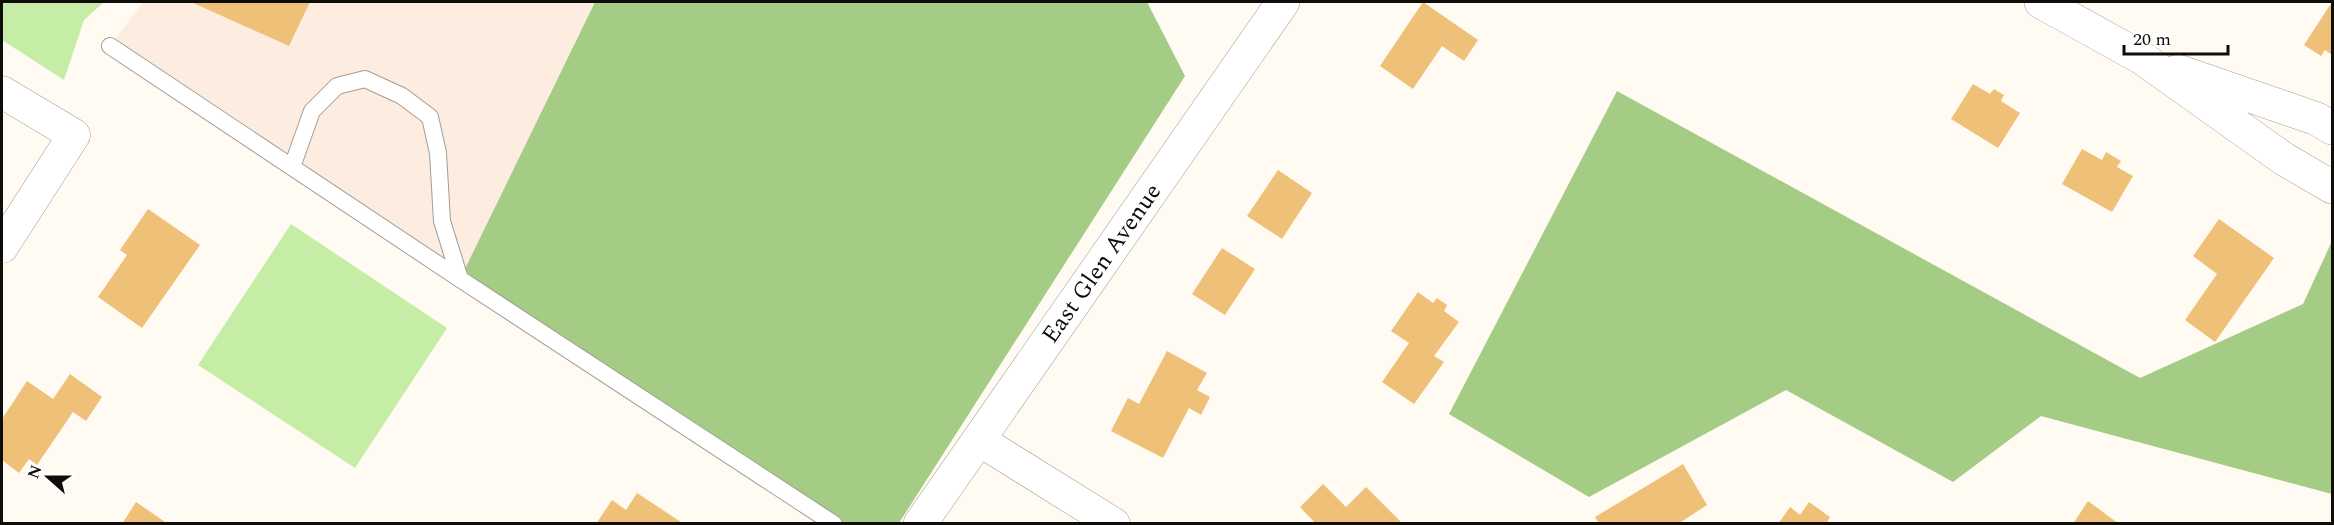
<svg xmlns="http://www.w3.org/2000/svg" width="2334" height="525" font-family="Spectral,serif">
	<rect width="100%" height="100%" fill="#fffaf2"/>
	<path fill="#fdede1" d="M143,2h452l-135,277 -350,-233z"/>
	<path fill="#c6eda5" d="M2,2h102l-20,18 -20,60 -62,-40z
		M291,224l156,104 -92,140 -157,-103z"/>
	<path fill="#a5cc84" d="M595,2h552l38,74 -286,447h-62l-377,-244z
		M1617,91l523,287 163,-74 29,-63v253l-291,-78 -88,66 -167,-92 -197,107 -140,-83z"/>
	<path fill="#efc078" d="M191,2h119l-21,44z
		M1423,2l55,38 -14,21 -22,-15 -29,43 -33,-23z
		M2330,5l2,2v48l-7,-5 -4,6 -17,-11z
		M1973,84l17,10 4,-5 10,6 -3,6 19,12 -22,35 -47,-29z
		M2082,149l20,11 4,-8 15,9 -4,6 16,9 -21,36 -50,-28z
		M1278,170l34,23 -30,46 -35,-23z
		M148,209l52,36 -58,83 -44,-31 29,-42 -7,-5z
		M2219,219l55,39 -59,84 -30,-22 32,-46 -24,-18z
		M1222,248l33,21 -30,46 -33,-21z
		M1418,292l15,11 4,-5 10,7 -3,6 15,11 -25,34 10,6 -30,42 -32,-22 27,-39 -18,-12z
		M1167,351l40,22 -10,17 13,7 -9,18 -12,-7 -26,50 -52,-27 17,-33 11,6z
		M70,374l32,23 -16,24 -13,-9 -36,53 -8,-6 -10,14 -17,-13v-41l25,-38 26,18z
		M1683,464l24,41 -26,17 1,2h-83l-4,-7z
		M1323,484l23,23 20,-20 37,37h-87l-16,-17z
		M637,493l47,31h-88l16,-24 14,10z
		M2088,501l31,23h-46z
		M136,502l32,22h-46z
		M1809,502l21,15 -4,7h-48l12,-17 10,8z"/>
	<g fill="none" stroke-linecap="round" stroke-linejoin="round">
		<defs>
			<path id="service" d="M110,46l350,233 374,245
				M292,167l20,-56 25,-25 28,-7 37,17 28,21 8,36 4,68 18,58"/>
			<path id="minor" d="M2,92l72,43 -72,112
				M979,440l135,84"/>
			<path id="tertiary" d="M920,524l363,-522"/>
			<path id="secondary" d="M2041,2l101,56 142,101 48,28
				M2178,71l139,48 15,9"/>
		</defs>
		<use href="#service" stroke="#a39d95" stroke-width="18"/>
		<use href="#minor" stroke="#a39d95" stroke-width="33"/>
		<use href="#tertiary" stroke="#a39d95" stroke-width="34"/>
		<use href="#secondary" stroke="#a39d95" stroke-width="34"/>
		<use href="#service" stroke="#fff" stroke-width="16"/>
		<use href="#minor" stroke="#fff" stroke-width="32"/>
		<use href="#tertiary" stroke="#fff" stroke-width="33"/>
		<use href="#secondary" stroke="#fff" stroke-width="33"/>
	</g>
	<g text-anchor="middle" stroke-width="6" stroke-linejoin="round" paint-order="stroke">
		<g font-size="24" fill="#0f0d0a" stroke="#fff">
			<text transform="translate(1101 263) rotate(-55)" y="8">East Glen Avenue</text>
		</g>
	</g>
	<rect width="2334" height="525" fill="none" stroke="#0f0d0a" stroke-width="6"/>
	<g transform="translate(48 477) rotate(291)" stroke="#ffffff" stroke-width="4.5" paint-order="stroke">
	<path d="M0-4.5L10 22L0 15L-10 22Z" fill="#0f0d0a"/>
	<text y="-9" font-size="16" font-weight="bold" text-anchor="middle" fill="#0f0d0a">N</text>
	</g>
	<path d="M2124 45v9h104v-9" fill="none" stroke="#0f0d0a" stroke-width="3"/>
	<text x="2133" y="45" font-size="18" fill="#0f0d0a" stroke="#ffffff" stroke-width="4.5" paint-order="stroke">20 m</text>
</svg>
